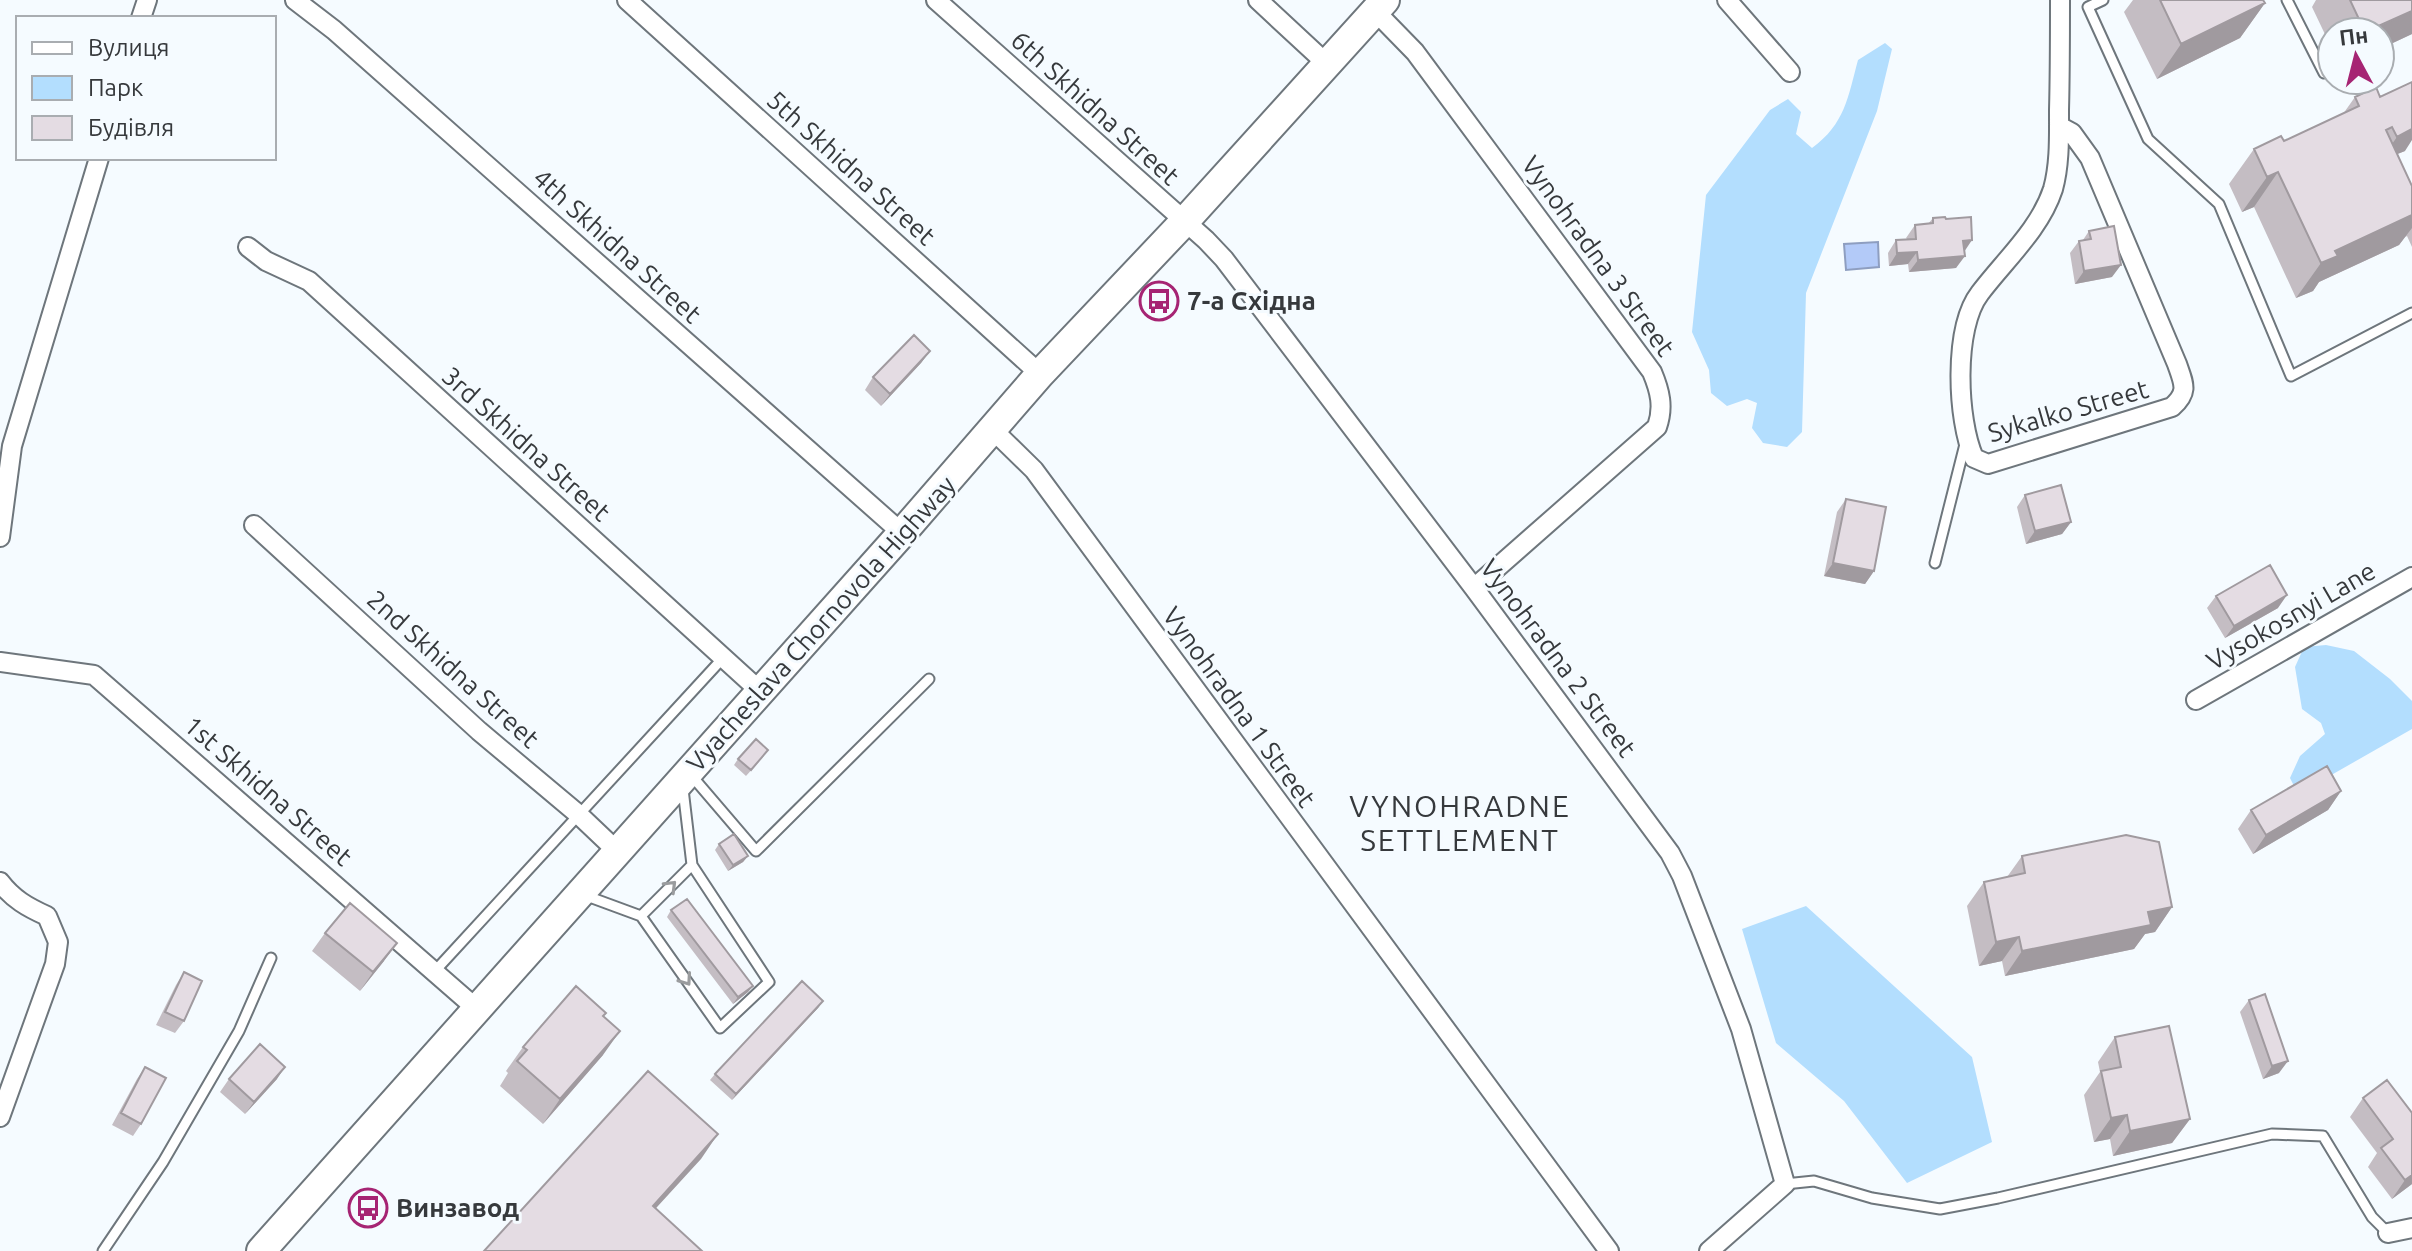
<svg xmlns="http://www.w3.org/2000/svg" width="2412" height="1251" font-family="Ubuntu,sans-serif">
	<rect width="100%" height="100%" fill="#f5fbff"/>
	<path fill="#b3defe" d="M1885,43l7,6 -15,62 -71,182 -4,139 -15,15 -24,-4 -11,-15 5,-25 -10,-4 -20,7 -16,-13 -2,-23 -17,-38 14,-137 64,-85 18,-11 13,13 -5,22 16,14c33,-24 36,-51 46,-88z
		M2326,645l28,6 36,28 22,22v28l-114,65 -8,-16 10,-22 25,-22 -4,-11 -19,-14 -7,-42 9,-20z
		M1806,906l166,151 20,85 -85,41 -63,-82 -68,-58 -34,-114z"/>
	<path fill="#b3caf8" stroke="#8e9ec0" stroke-width="2" d="M1878,242l1,25 -33,3 -2,-26z"/>
	<g fill="none" stroke-linecap="round" stroke-linejoin="round">
		<defs>
			<path id="service" d="M2103,0l-15,7 60,132 71,65 72,172 121,-63
				M2287,0l37,73
				M1935,563l30,-119
				M691,775l65,76 173,-172
				M584,895l57,21 51,-51 -9,-76
				M641,916l79,112 49,-46 -77,-117
				M435,971l288,-313
				M1785,1184l29,-3 58,17 68,11 58,-11 274,-64 51,2 49,81 16,16
				M103,1251l60,-89 76,-131 32,-73"/>
			<path id="minor" d="M295,0l39,30 568,503
				M627,0l413,374
				M936,0l270,240 18,19 250,329 196,265 12,23 59,153 44,155 -76,67
				M1258,0l69,64
				M1727,0l63,72
				M1375,11l40,41 237,320c8,19 12,35 5,55l-183,161
				M141,18l6,-18
				M2059,126l13,7 18,25 87,206c7,20 12,28 -5,43l-184,57 -14,-6c-17,-38 -21,-130 6,-165 25,-33 60,-64 73,-104 7,-25 6,-54 6,-79 1,-37 1,-73 1,-110
				M248,247l18,14 43,20 451,410
				M993,430l41,40 575,781
				M254,525l225,206 99,83 40,38
				M0,537l12,-91 87,-288
				M0,662l94,13 384,335
				M2196,700l216,-123
				M0,882c13,17 27,25 47,34l11,26 -3,22 -55,153
				M2388,1233l24,-5"/>
			<path id="primary" d="M261,1251l641,-718 138,-159 144,-152 201,-222"/>
		</defs>
		<use href="#service" stroke="#6e767c" stroke-width="13"/>
		<use href="#minor" stroke="#6e767c" stroke-width="22"/>
		<use href="#primary" stroke="#6e767c" stroke-width="32"/>
		<use href="#service" stroke="#fff" stroke-width="9"/>
		<use href="#minor" stroke="#fff" stroke-width="18"/>
		<use href="#primary" stroke="#fff" stroke-width="28"/>
	</g>
	<path fill="#c4bdc3" d="M2133,0h130l2,3 -25,35 -83,41 -33,-67z
		M2316,0h96v34l-32,15v-17h-48v17l-20,-42z
		M2376,87l29,64 -8,3 15,32v61l-5,-11 -2,1 -6,8 -80,37 -6,9 -17,7 -42,-91 -12,5 -13,-28 25,-35 30,-8 59,-27 12,-17z
		M1933,218l13,1 18,32 -8,17 -47,4 -1,-8 -19,2 -1,-13 8,-13 11,-1 -1,-1 9,-13 13,-1z
		M2089,231l23,46 -37,7 -5,-31 9,-12 4,-1z
		M930,351l-9,12 -40,43 -16,-16 8,-13z
		M2025,495l46,27 -9,12 -36,10 -9,-37z
		M1846,499l28,72 -9,13 -41,-8 13,-64z
		M2216,596l62,12 -53,30 -18,-30z
		M764,756l-18,20 -12,-11 4,-6z
		M2341,791l-13,19 -75,44 -15,-25 13,-19z
		M719,844l29,12 -5,6 -15,9 -13,-21z
		M2022,856l150,51 -17,25 -10,2 -11,15 -129,27 -3,-15 -23,5 -12,-60 17,-24 23,-5z
		M671,910l82,76 -5,6 -15,12 -66,-87z
		M325,933l59,28 -24,30 -48,-40z
		M184,972v49l-9,12 -19,-8 20,-40z
		M2249,1000l30,73 -16,6 -23,-67z
		M823,1001l-5,7 -86,92 -22,-20 5,-6z
		M604,1017l-1,38 -60,69 -43,-38 8,-13 -2,-2 17,-24z
		M2115,1037l75,82 -18,24 -59,13 -3,-17 -16,3 -10,-47 16,-23 -2,-10z
		M145,1067l-4,57 -8,12 -21,-11 25,-46z
		M229,1079h48l-32,35 -25,-22z
		M2363,1098l49,15v71l-20,15 -24,-32 9,-14 -27,-36z"/>
	<path fill="#a09a9f" d="M2265,3l-25,35 -83,41 24,-35z
		M2412,11v23l-32,15v-17h-13z
		M2412,124v16l-7,11 -10,4 -23,17 25,-35z
		M2278,172l-24,35 -12,5 25,-35z
		M2412,215v13l-13,17 -80,37 -6,9 -17,7 25,-35 14,-12z
		M1972,240l-8,12 -1,-11z
		M1917,252l-9,12 -19,2 8,-13z
		M1965,256l-9,12 -47,4 9,-12z
		M2121,265l-9,12 -37,7 9,-13z
		M930,351l-9,12 -40,43 9,-12z
		M2071,522l-9,12 -36,10 9,-13z
		M1833,563l41,8 -9,13 -41,-8z
		M2287,595l-9,13 -53,30 9,-12z
		M2341,791l-13,19 -75,44 13,-19z
		M748,856l-5,6 -15,9 5,-6z
		M2172,907l-17,25 -10,2 -11,15 -129,27 17,-25 126,-39z
		M2019,937l-17,24 -23,5 17,-24z
		M397,943l-13,18 -24,30 13,-19z
		M753,986l-5,6 -15,12 5,-7z
		M823,1001l-5,7 -86,92 4,-6z
		M620,1031l-17,24 -60,69 17,-25z
		M2288,1061l-9,12 -16,6 9,-13z
		M285,1067l-8,12 -32,35 9,-12z
		M2127,1115l-17,24 -16,3 17,-24z
		M2190,1119l-18,24 -59,13 17,-25z
		M718,1134l-17,25 -65,71 17,-24z
		M2412,1175v9l-20,15 13,-19z"/>
	<path fill="#e4dce3" stroke="#a09a9f" stroke-width="2" d="M2160,0h103l2,3 -84,41z
		M2350,0h62v11l-47,21z
		M2412,82v47l-15,8 -5,-10 -6,3 26,56v29l-77,36 3,5 -17,7 -43,-91 -11,5 -13,-28 27,-13 3,5 75,-35 -4,-9 21,-10 4,10z
		M1945,217l1,2 25,-2 1,23 -9,1 2,15 -47,4 -1,-8 -20,1 -1,-13 20,-1 -1,-14 18,-2v-5z
		M2114,226l7,39 -37,6 -5,-30 12,-2 -2,-8z
		M914,335l16,16 -40,43 -17,-17z
		M2061,485l10,37 -36,9 -10,-36z
		M1846,499l40,8 -12,64 -41,-8z
		M2270,565l17,30 -53,31 -18,-30z
		M756,739l12,11 -17,20 -13,-11z
		M2327,766l14,25 -75,44 -15,-25z
		M734,834l14,22 -15,9 -14,-21z
		M2126,835l33,7 13,65 -24,5 3,13 -129,26 -3,-14 -23,5 -12,-60 41,-9 -3,-17z
		M687,899l66,87 -15,11 -67,-87z
		M350,903l47,40 -24,29 -48,-39z
		M184,972l18,9 -18,40 -19,-9z
		M802,981l21,20 -87,93 -21,-20z
		M576,986l30,27 -3,3 17,15 -60,68 -43,-38 10,-11 -4,-3z
		M2265,994l23,67 -16,5 -23,-66z
		M2169,1026l21,93 -60,12 -3,-16 -16,3 -10,-47 20,-4 -6,-30z
		M260,1044l25,23 -31,35 -25,-23z
		M145,1067l21,11 -25,46 -20,-11z
		M648,1071l70,63 -65,72 49,45h-218z
		M2387,1080l25,33v62l-7,5 -24,-32 12,-9 -30,-41z"/>
	<defs><path id="oneway-chevron" d="M-2-3.5L2.5 0L-2 3.5" fill="none" stroke-width="1.6" stroke-linecap="round" stroke-linejoin="round" transform="scale(2)"/></defs>
	<g stroke="#9a9c9e">
		<use href="#oneway-chevron" transform="translate(671 886) rotate(-45)"/>
		<use href="#oneway-chevron" transform="translate(686 980) rotate(55)"/>
	</g>
	<defs>
		<symbol id="bus-ring" viewBox="-11 -11 22 22"><circle r="9.5" fill="#f5fbff" stroke="#a62473" stroke-width="1.5"/><path d="M-5-6H5V4H4V6H2V4H-2V6H-4V4H-5ZM-3.5-4V0h7V-4ZM-3.5 1.2v1.5H-2V1.2ZM2 1.2v1.5H3.5V1.2Z" fill="#a62473"/></symbol>
	</defs>
	<g fill-rule="evenodd">
		<use href="#bus-ring" x="1137" y="279" width="44" height="44"/>
		<use href="#bus-ring" x="346" y="1186" width="44" height="44"/>
	</g>
	<g text-anchor="middle" stroke-width="6" stroke-linejoin="round" paint-order="stroke">
		<g font-size="26" fill="#36393c" stroke="#f5fbff">
			<text transform="translate(1095 108) rotate(42)" y="9">6th Skhidna Street</text>
			<text transform="translate(851 168) rotate(42)" y="9">5th Skhidna Street</text>
			<text transform="translate(617 246) rotate(42)" y="9">4th Skhidna Street</text>
			<text transform="translate(1598 256) rotate(54)" y="9">Vynohradna 3 Street</text>
			<text transform="translate(2068 411) rotate(-16)" y="9">Sykalko Street</text>
			<text transform="translate(526 444) rotate(42)" y="9">3rd Skhidna Street</text>
			<text transform="translate(2291 616) rotate(-30)" y="9">Vysokosnyi Lane</text>
			<text transform="translate(821 624) rotate(-48)" y="9">Vyacheslava Chornovola Highway</text>
			<text transform="translate(1558 658) rotate(53)" y="9">Vynohradna 2 Street</text>
			<text transform="translate(453 669) rotate(42)" y="9">2nd Skhidna Street</text>
			<text transform="translate(1239 707) rotate(54)" y="9">Vynohradna 1 Street</text>
			<text transform="translate(268 791) rotate(41)" y="9">1st Skhidna Street</text>
		</g>
		<g font-size="26" font-weight="bold" fill="#36393c" stroke="#f5fbff" text-anchor="start">
			<text x="1187" y="310">7-а Східна</text>
			<text x="396" y="1217">Винзавод</text>
		</g>
		<g font-size="30" letter-spacing="2" fill="#36393c" stroke="#f5fbff">
			<text x="1460" y="817">VYNOHRADNE<tspan x="1460" dy="34">SETTLEMENT</tspan></text>
		</g>
	</g>
	<rect x="16" y="16" width="260" height="144" fill="#f5fbff" stroke="#a9adb1" stroke-width="2"/>
	<rect x="32" y="42" width="40" height="12" fill="#ffffff" stroke="#a9adb1" stroke-width="2"/>
	<text x="88" y="56" font-size="24" fill="#36393c">Вулиця</text>
	<rect x="32" y="76" width="40" height="24" fill="#b3defe" stroke="#a9adb1" stroke-width="2"/>
	<text x="88" y="96" font-size="24" fill="#36393c">Парк</text>
	<rect x="32" y="116" width="40" height="24" fill="#e4dce3" stroke="#a9adb1" stroke-width="2"/>
	<text x="88" y="136" font-size="24" fill="#36393c">Будівля</text>
	<g transform="translate(2356 56) rotate(353)"><circle r="38" fill="#f5fbff" stroke="#a9adb1" stroke-width="2"/>
	<path d="M0-6L14 30L0 20L-14 30Z" fill="#a62473"/>
	<text y="-12" font-size="22" font-weight="bold" text-anchor="middle" fill="#36393c">Пн</text>
	</g>
</svg>
